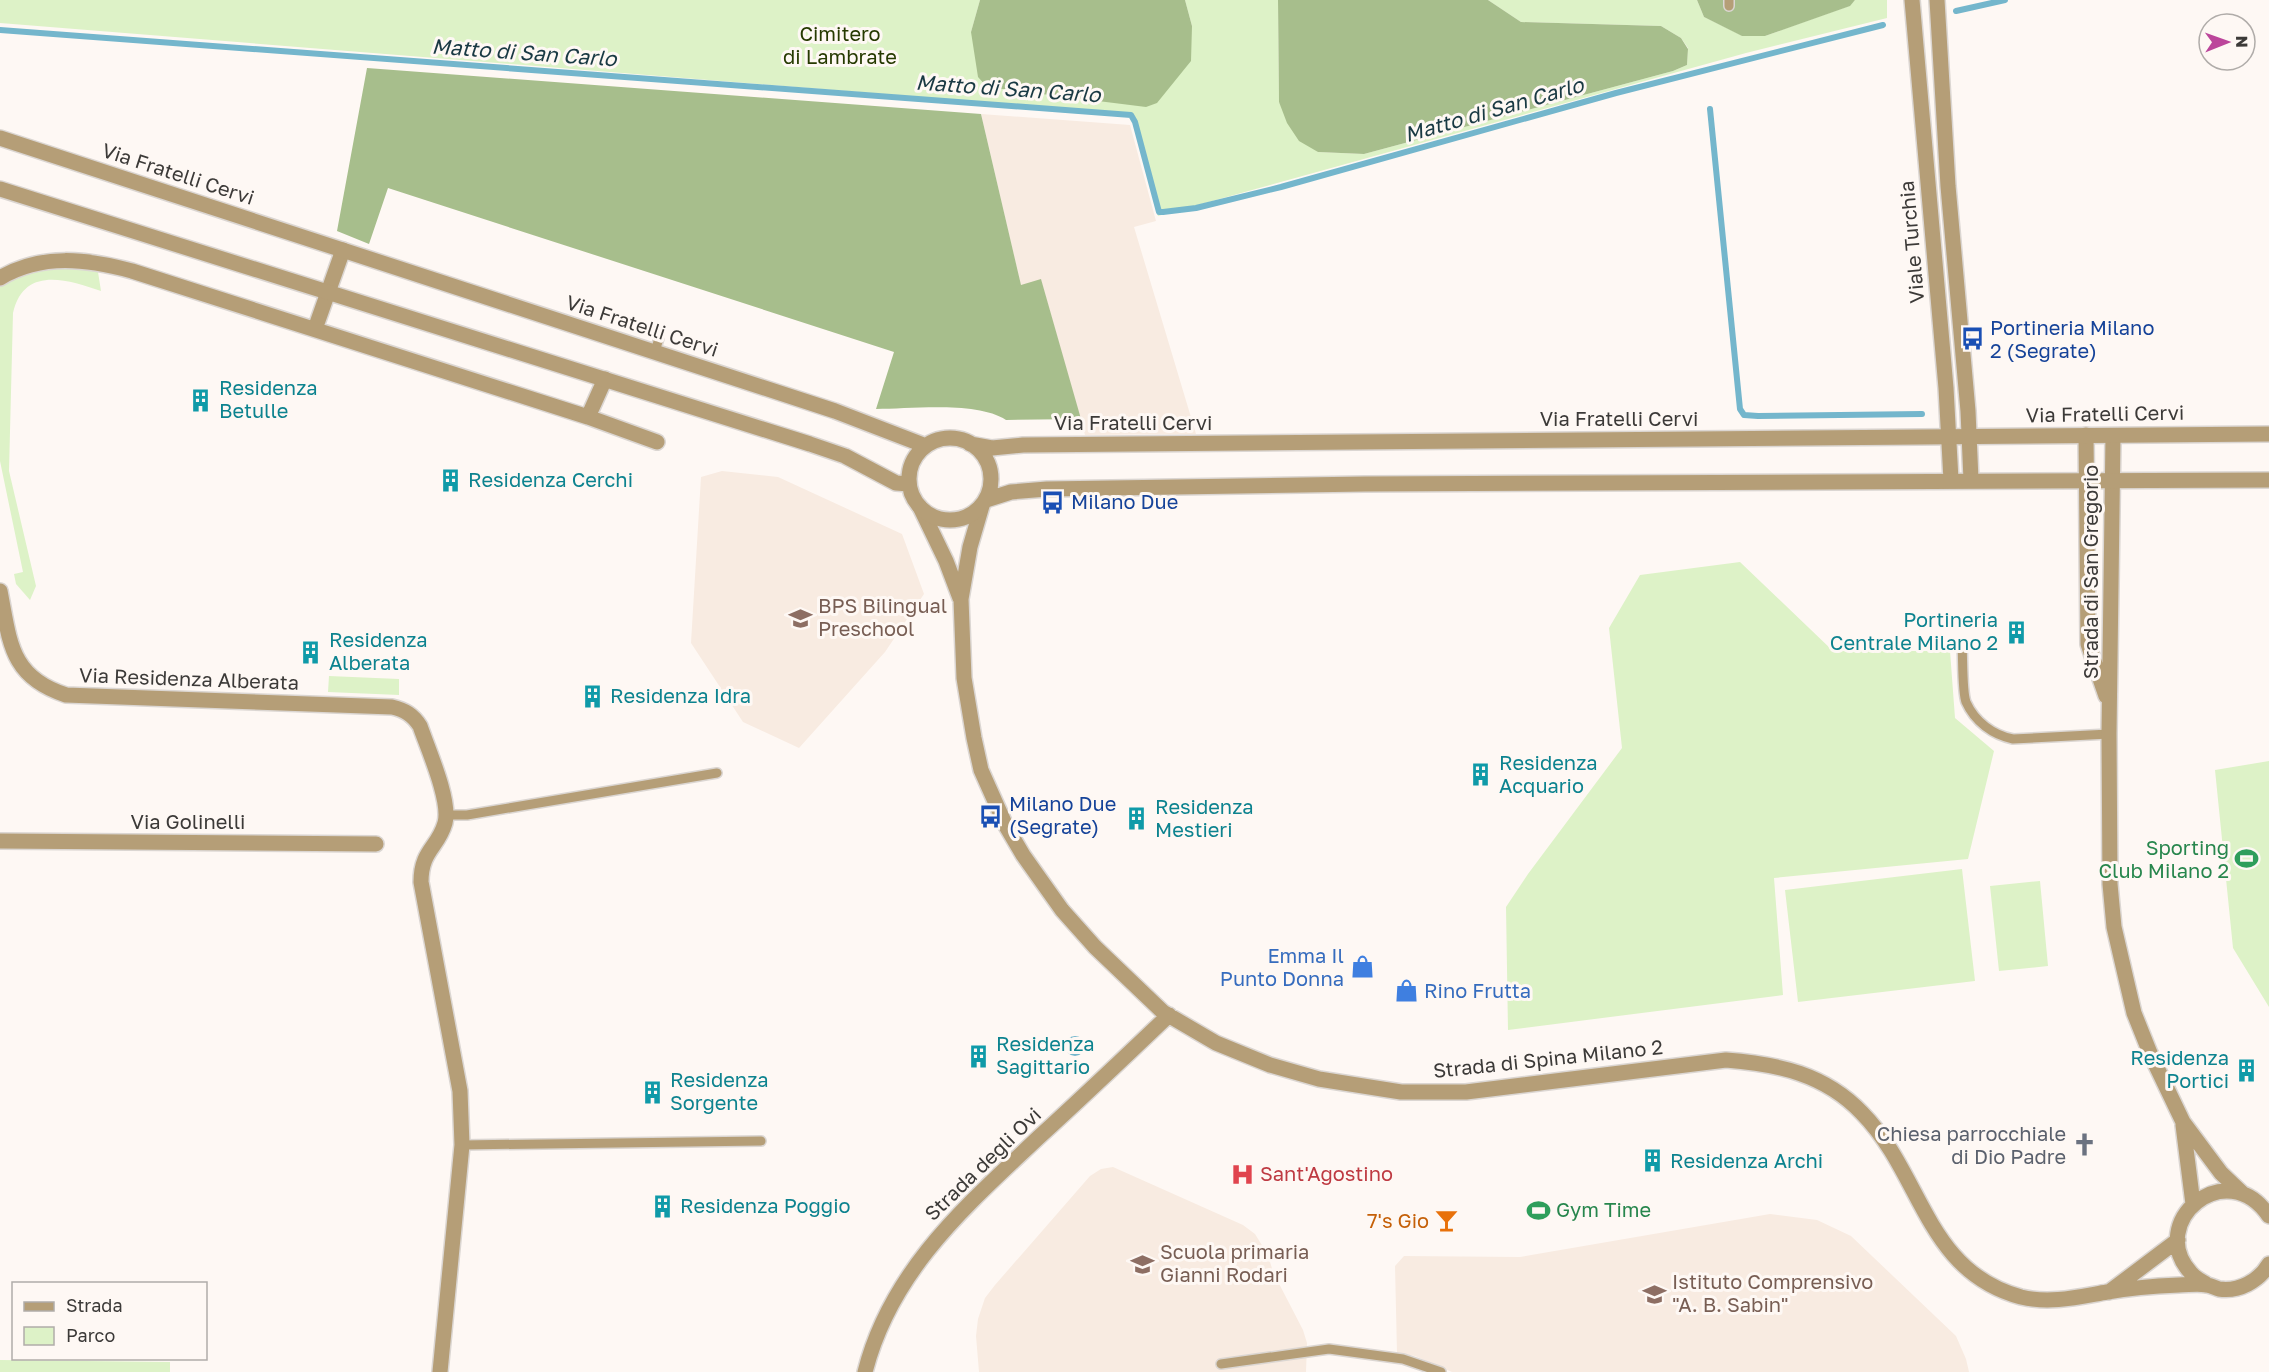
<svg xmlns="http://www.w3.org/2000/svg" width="2269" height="1372" font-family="'Golos Text',sans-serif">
	<rect width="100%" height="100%" fill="#fef8f4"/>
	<path fill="#f8ebe1" d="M981,114l149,11 26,96 -22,6 62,207 -111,1 -44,-155 -20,6z
		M722,471l56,6 124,57 22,60 -39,58 -86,96 -56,-26 -52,-79 10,-166z
		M1113,1167l130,58 12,9 13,21 5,17 30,58 4,13 -1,29h-327l-3,-36 2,-17 7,-21 10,-13 95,-109 11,-7z
		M1770,1214l47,6 34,16 105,100 10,23 3,13h-517l-37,-16 -18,-3 -2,-87 9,-10 116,1z"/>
	<path fill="#ddf2c7" d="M0,0h980l-9,32 221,-6 -7,-26h93l1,102 39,50 46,2 309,-83 14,-6 1,-17 -7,-10 -20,-12 -140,-4 -33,-22h209l7,17 39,19h22l84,-30 6,-6h32v18l-141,35 -588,163 -26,-102 -1132,-91z
		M60,268h17l21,4 3,19c-35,-12 -77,-25 -88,22l-4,158 27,115 -6,14 -14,-16 -2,-10 9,-2 -23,-111v-174l24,-13z
		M1740,562l93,89h117l5,67 39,33 -26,108 -194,19 9,117 -275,35 -2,-123 22,-33 94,-126 -13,-120 31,-53z
		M329,676l70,3v16l-71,-3z
		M2269,761v246l-36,-59 -18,-178z
		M1962,869l13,112 -177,21 -13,-112z
		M2040,881l8,85 -49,5 -9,-85z
		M0,1360l170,2v10h-170z"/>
	<path fill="#a7be8c" d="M980,0h205l7,26 -1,35 -34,42 -11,4 -159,-20 -9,-10 -7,-45z
		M1278,0h210l33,22 140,4 20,12 7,11 -1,16 -14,6 -309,83 -46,-2 -19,-11 -12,-18 -8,-21z
		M1697,0h158l-5,6 -85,30h-23l-38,-19z
		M367,68l614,46 40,171 20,-6 40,140 -75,1c-29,-19 -95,-11 -130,-11l18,-57 -506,-164 -19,56 -32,-13z"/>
	<path fill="#74b6cc" d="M1065 1046a10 10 0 1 1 20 0a10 10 0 1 1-20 0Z"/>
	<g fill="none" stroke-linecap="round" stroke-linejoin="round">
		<path stroke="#74b6cc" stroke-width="6" d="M1956,11l49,-11
			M0,30l1131,85 4,7 24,90h4l33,-4 85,-21 335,-94 267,-68
			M1710,109l30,300 4,6 14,1 164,-2"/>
		<defs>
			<path id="service" d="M1729,6v-6
				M655,352l4,-14
				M1962,645c1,13 0,46 4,57 9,20 27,33 47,37l96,-5
				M446,815h21l250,-42
				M462,1145l299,-4
				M1221,1364l108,-15 74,10 38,13"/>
			<path id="minor" d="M1912,0l34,388 5,92
				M1937,0l11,186 20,225 3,69
				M0,278c42,-25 87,-19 132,-7l456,146 69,25
				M315,329l28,-79
				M588,417l17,-38
				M2086,435l2,209 18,52
				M2113,436l-4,298 1,150 4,43 20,86 16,40 33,69 38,51 21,20
				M982,506l-12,41 -9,52 3,79 10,60 7,32 25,56 17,29 39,55 33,37 68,65 53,31 54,22 49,14 82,13h65l260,-32c52,4 99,14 136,53 61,62 63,158 159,184 29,7 57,0 86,-5 23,-4 48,-6 72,-7 9,0 19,-2 27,0 5,0 9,3 13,4 20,3 40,-8 50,-25
				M920,507l26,54 14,37
				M0,591c10,51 10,86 66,104l326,12c13,3 21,8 28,19 8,23 31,75 25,97 -7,25 -24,27 -24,59l39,209 2,54 -22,227
				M0,841l376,3
				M2183,1125l10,79
				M2206,1284c-5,-3 -11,-6 -15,-11 -46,-50 35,-120 78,-57
				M2109,1292l69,-52
				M865,1372c26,-102 101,-166 174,-235 44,-40 87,-81 130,-122"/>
			<path id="tertiary" d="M0,138l835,273 91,35
				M0,189l810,255 35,12 51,27 13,1
				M909 479a41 41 0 1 1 82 0a41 41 0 1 1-82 0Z
				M970,444l22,4 31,-3 1246,-11
				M986,500l25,-8 36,-3 318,-5 904,-4"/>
		</defs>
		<use href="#service" stroke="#dbd6d2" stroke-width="12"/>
		<use href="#minor" stroke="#dbd6d2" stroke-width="18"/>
		<use href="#tertiary" stroke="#dbd6d2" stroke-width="18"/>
		<use href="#service" stroke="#b59e77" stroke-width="9"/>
		<use href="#minor" stroke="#b59e77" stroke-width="15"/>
		<use href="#tertiary" stroke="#b59e77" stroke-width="15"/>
	</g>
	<defs>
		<symbol id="bus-bare" viewBox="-9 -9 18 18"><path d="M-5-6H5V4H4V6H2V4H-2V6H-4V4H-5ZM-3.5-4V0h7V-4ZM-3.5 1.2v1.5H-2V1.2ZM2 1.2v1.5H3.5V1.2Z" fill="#1a4fb4" stroke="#fef8f4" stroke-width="2.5" paint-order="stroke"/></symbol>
		<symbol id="building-bare" viewBox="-9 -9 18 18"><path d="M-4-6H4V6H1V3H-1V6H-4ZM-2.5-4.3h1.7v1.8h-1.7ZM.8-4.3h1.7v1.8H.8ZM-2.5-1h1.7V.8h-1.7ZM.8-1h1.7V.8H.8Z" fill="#0f9aa8" stroke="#fef8f4" stroke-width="2.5" paint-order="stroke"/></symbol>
		<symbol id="school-bare" viewBox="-9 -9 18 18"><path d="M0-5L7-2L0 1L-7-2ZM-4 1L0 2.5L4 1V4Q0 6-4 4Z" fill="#8d6e63" stroke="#fef8f4" stroke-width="2.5" paint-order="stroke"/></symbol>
		<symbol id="stadium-bare" viewBox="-9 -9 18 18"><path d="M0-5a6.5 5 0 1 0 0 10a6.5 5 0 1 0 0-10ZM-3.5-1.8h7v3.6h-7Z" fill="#2e9e5b" stroke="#fef8f4" stroke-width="2.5" paint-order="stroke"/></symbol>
		<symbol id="shop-bare" viewBox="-9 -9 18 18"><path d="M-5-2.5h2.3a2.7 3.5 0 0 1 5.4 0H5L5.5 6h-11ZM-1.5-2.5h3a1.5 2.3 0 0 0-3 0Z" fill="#3f7fe0" stroke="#fef8f4" stroke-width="2.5" paint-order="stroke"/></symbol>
		<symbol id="church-bare" viewBox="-9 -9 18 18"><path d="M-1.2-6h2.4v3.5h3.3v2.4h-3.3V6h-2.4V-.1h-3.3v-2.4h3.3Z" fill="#6b7280" stroke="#fef8f4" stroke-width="2.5" paint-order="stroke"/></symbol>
		<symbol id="hospital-bare" viewBox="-9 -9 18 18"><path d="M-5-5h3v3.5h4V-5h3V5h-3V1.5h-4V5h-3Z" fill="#e0444e" stroke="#fef8f4" stroke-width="2.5" paint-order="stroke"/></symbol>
		<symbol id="bar-bare" viewBox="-9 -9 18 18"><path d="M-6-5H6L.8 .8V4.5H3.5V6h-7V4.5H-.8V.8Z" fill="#e8710a" stroke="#fef8f4" stroke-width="2.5" paint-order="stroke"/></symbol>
	</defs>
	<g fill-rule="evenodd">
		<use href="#bus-bare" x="1956" y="322" width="33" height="33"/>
		<use href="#building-bare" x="184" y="384" width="33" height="33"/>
		<use href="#building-bare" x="434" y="464" width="33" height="33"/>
		<use href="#bus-bare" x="1036" y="486" width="33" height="33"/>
		<use href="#school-bare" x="784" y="602" width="33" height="33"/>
		<use href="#building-bare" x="2000" y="616" width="33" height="33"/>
		<use href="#building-bare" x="294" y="636" width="33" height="33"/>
		<use href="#building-bare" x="576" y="680" width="33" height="33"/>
		<use href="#building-bare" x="1464" y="758" width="33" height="33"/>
		<use href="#bus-bare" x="974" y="800" width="33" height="33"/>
		<use href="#building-bare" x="1120" y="802" width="33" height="33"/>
		<use href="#stadium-bare" x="2230" y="842" width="33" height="33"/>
		<use href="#shop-bare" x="1346" y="950" width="33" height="33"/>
		<use href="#shop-bare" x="1390" y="974" width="33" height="33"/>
		<use href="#building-bare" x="962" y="1040" width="33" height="33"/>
		<use href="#building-bare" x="2230" y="1054" width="33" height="33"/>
		<use href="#building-bare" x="636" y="1076" width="33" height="33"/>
		<use href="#church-bare" x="2068" y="1128" width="33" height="33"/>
		<use href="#building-bare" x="1636" y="1144" width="33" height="33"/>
		<use href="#hospital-bare" x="1226" y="1158" width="33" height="33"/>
		<use href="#building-bare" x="646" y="1190" width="33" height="33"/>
		<use href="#stadium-bare" x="1522" y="1194" width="33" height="33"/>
		<use href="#bar-bare" x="1430" y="1204" width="33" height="33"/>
		<use href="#school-bare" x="1126" y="1248" width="33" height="33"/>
		<use href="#school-bare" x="1638" y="1278" width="33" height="33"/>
	</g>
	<g text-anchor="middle" stroke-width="6" stroke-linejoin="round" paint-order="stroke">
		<g font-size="20" fill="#263a01" stroke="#fef8f4">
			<text x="840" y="41">Cimitero<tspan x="840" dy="23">di Lambrate</tspan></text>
		</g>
		<g font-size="20" fill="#3c3a38" stroke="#fef8f4">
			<text transform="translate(178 174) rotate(18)" y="7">Via Fratelli Cervi</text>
			<text transform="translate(1912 242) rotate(-95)" y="7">Viale Turchia</text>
			<text transform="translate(642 326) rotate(18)" y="7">Via Fratelli Cervi</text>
			<text transform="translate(2105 414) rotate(-1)" y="7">Via Fratelli Cervi</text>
			<text x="1619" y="426">Via Fratelli Cervi</text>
			<text x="1133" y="430">Via Fratelli Cervi</text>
			<text transform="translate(2091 572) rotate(-90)" y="7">Strada di San Gregorio</text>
			<text transform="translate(189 679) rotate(2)" y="7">Via Residenza Alberata</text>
			<text x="188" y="829">Via Golinelli</text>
			<text transform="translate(1548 1059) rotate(-6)" y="7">Strada di Spina Milano 2</text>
			<text transform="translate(983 1164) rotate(-44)" y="7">Strada degli Ovi</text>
		</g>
		<g font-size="20" fill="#164399" stroke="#fef8f4" text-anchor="start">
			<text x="1990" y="335">Portineria Milano<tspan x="1990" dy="23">2 (Segrate)</tspan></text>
			<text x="1071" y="509">Milano Due</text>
			<text x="1009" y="811">Milano Due<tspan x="1009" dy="23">(Segrate)</tspan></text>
		</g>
		<g font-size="20" fill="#0d838f" stroke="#fef8f4" text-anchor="start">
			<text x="219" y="395">Residenza<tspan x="219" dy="23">Betulle</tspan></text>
			<text x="468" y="487">Residenza Cerchi</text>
			<text x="1998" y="627" text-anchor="end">Portineria<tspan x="1998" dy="23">Centrale Milano 2</tspan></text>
			<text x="329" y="647">Residenza<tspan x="329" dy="23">Alberata</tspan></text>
			<text x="610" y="703">Residenza Idra</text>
			<text x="1499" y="770">Residenza<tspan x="1499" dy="23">Acquario</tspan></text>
			<text x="1155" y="814">Residenza<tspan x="1155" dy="23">Mestieri</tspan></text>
			<text x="996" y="1051">Residenza<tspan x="996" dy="23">Sagittario</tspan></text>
			<text x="2229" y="1065" text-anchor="end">Residenza<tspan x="2229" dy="23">Portici</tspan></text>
			<text x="670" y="1087">Residenza<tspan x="670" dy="23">Sorgente</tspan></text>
			<text x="1670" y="1168">Residenza Archi</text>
			<text x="680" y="1213">Residenza Poggio</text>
		</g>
		<g font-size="20" fill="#785e54" stroke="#fef8f4" text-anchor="start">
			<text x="818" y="613">BPS Bilingual<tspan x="818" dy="23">Preschool</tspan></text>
			<text x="1160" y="1259">Scuola primaria<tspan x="1160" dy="23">Gianni Rodari</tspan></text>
			<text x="1672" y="1289">Istituto Comprensivo<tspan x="1672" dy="23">"A. B. Sabin"</tspan></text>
		</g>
		<g font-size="20" fill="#27864d" stroke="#fef8f4" text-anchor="end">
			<text x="2229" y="855">Sporting<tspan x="2229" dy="23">Club Milano 2</tspan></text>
			<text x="1556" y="1217" text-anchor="start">Gym Time</text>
		</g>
		<g font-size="20" fill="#366cbe" stroke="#fef8f4" text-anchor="end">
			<text x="1344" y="963">Emma Il<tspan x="1344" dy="23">Punto Donna</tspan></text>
			<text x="1424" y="998" text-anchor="start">Rino Frutta</text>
		</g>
		<g font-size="20" fill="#5b616d" stroke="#fef8f4" text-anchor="end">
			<text x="2066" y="1141">Chiesa parrocchiale<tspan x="2066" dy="23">di Dio Padre</tspan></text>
		</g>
		<g font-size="20" fill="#be3a42" stroke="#fef8f4" text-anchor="start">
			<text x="1260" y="1181">Sant'Agostino</text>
		</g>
		<g font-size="20" fill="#c56008" stroke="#fef8f4" text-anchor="end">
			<text x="1429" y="1228">7's Gio</text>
		</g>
		<g font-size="21" font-style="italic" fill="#193943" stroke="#fef8f4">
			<text transform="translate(524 53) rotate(4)" y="7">Matto di San Carlo</text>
			<text transform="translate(1008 89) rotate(4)" y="7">Matto di San Carlo</text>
			<text transform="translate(1494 110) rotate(-16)" y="7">Matto di San Carlo</text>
		</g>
	</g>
	<rect x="12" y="1282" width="195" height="78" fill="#fef8f4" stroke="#b0aca9" stroke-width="1.5"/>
	<rect x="24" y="1302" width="30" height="9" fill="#b59e77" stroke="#b0aca9" stroke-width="1.5"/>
	<text x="66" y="1312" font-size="18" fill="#3c3a38">Strada</text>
	<rect x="24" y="1327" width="30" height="18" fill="#ddf2c7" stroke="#b0aca9" stroke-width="1.5"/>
	<text x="66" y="1342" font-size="18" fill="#3c3a38">Parco</text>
	<g transform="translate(2227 42) rotate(89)"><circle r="28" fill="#fef8f4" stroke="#b0aca9" stroke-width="1.5"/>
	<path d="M0-4.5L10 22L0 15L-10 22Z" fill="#bc459b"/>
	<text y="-9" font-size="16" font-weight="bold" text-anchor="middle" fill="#3c3a38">N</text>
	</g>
</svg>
